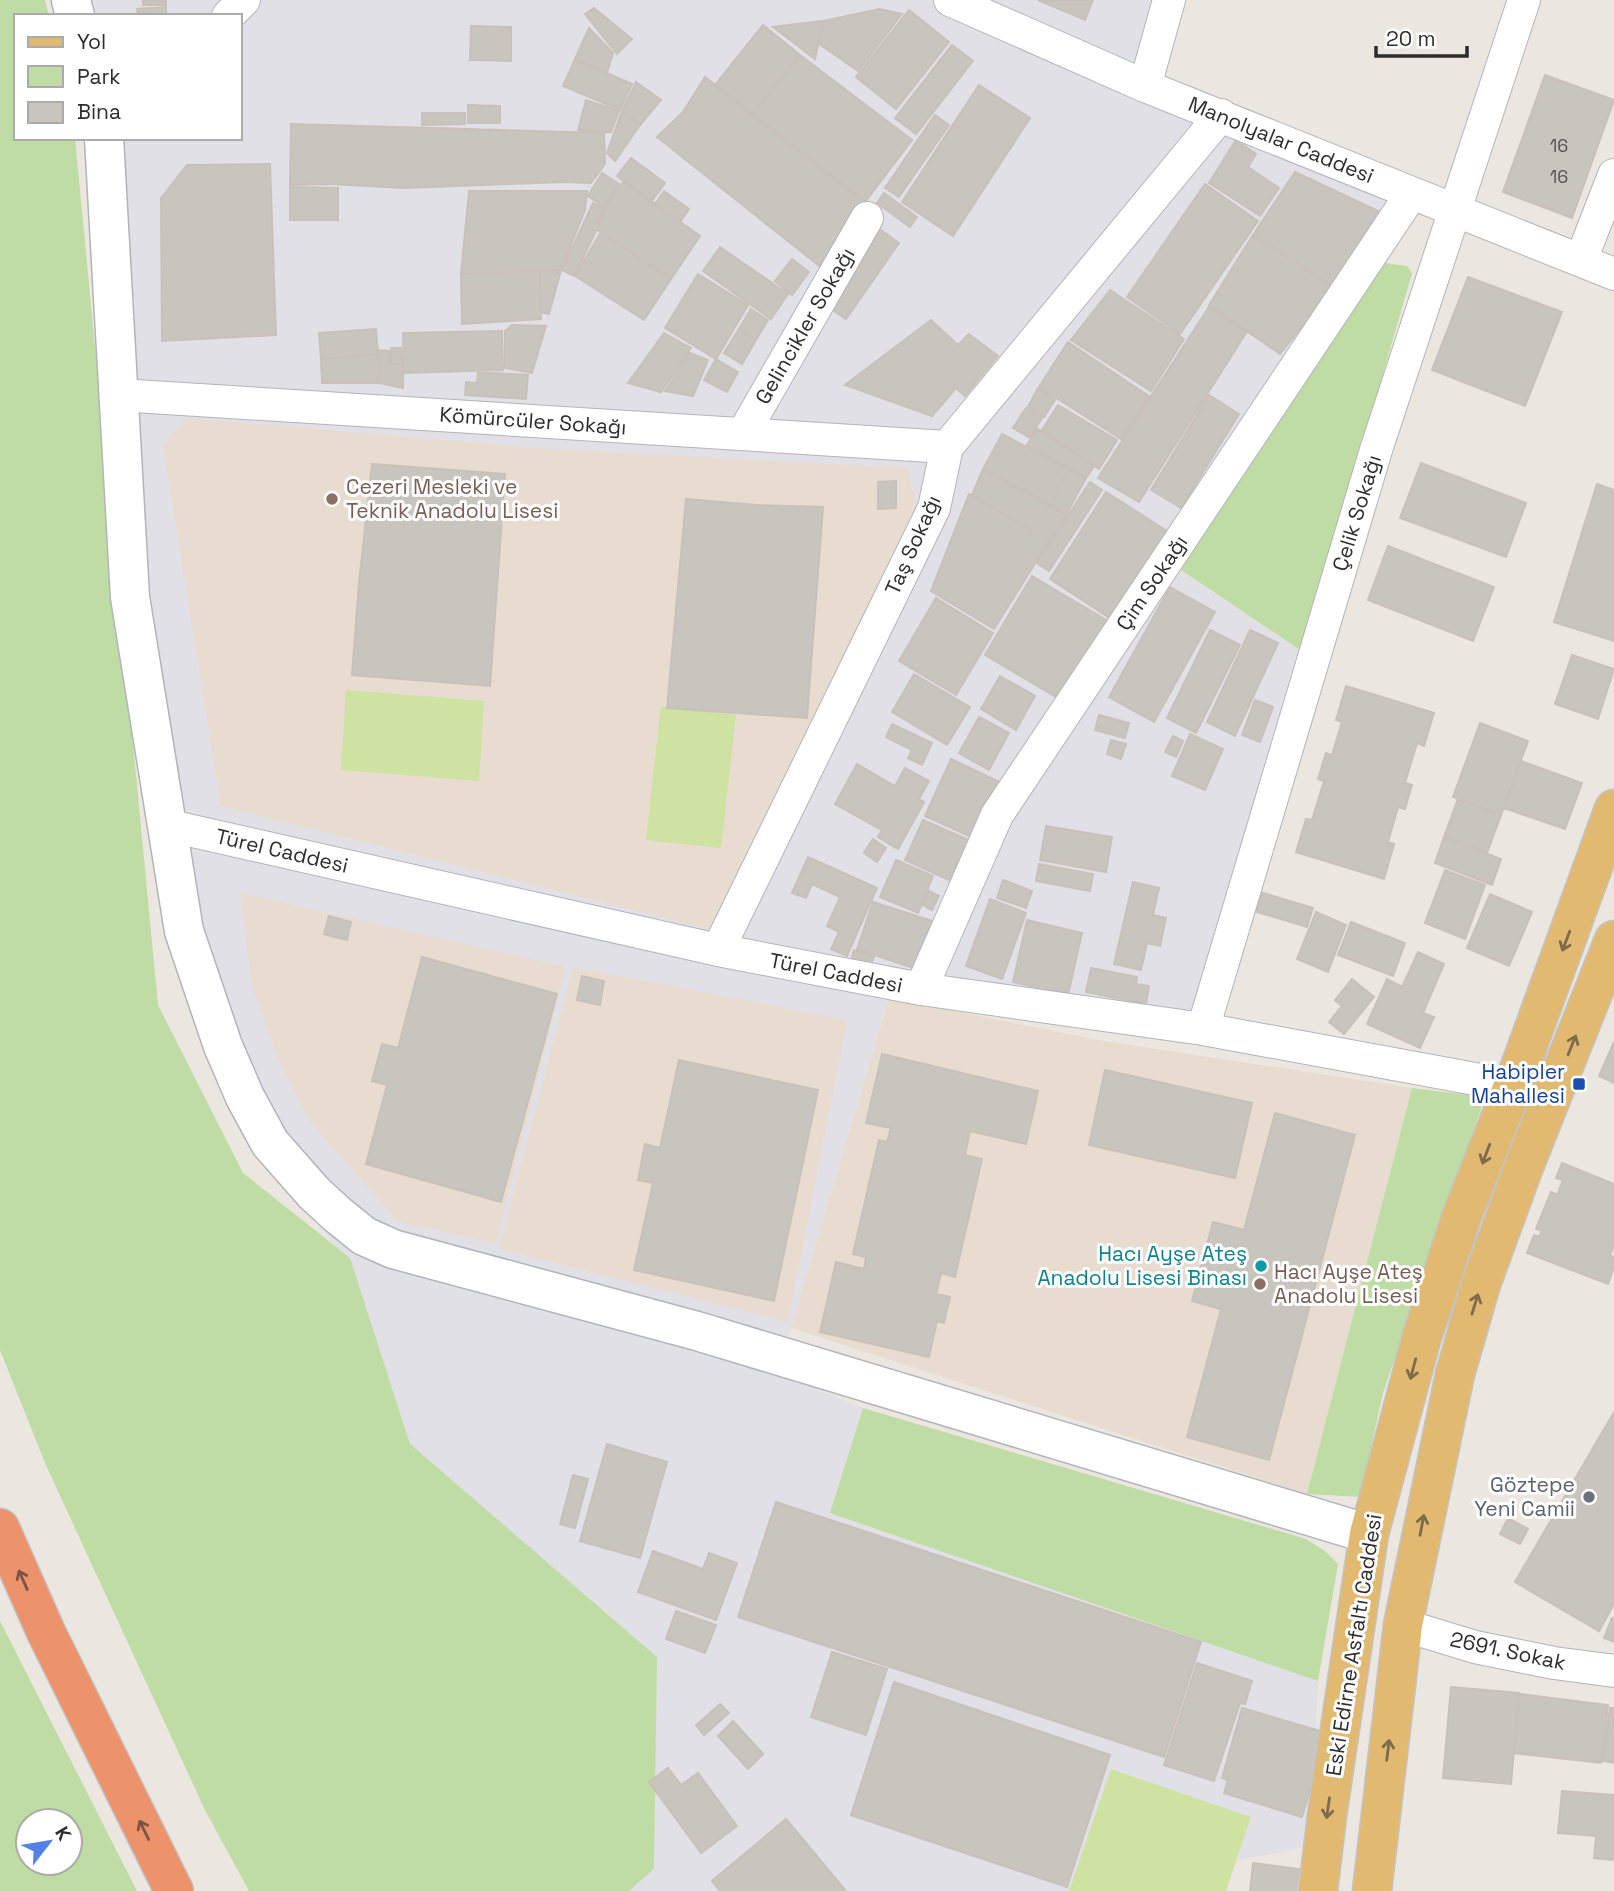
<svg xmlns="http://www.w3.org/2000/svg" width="1614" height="1891" font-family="'Space Grotesk',sans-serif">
	<rect width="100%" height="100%" fill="#ece6e0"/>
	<path fill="#e1e0e6" d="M85,0h1088l-23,85 266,112 -247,366 134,89 -106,371 -303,-44 -103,349 -20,42 92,38 -33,105 488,168 -8,166 -240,44h-441l25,-22 3,-212 -247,-213 -60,-185 -17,-14 -63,-102 -104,-318 -62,-687h136v-122h-153z"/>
	<path fill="#e7dccf" d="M186,418l363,31 359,19 8,35 -14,36 -185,392 -496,-125 -58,-360z
		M240,893l326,74 -70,276 -97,-21 -88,-99 -36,-71 -23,-67z
		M573,967l274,53 -59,302 -289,-73z
		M889,998l215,43 308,47 -105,406 -516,-166z"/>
	<path fill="#bedca3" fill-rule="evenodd" d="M0,0h45l4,16h-33v122h59l83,867 85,168 107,85 60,186 247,213 -3,212 -25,22h-380l-44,-81 -160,-347 -45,-113z
		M1378,262l29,4 5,7 -109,379 -122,-82z
		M1412,1088l73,9 -102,296 -23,104 -53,-3z
		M863,1408l443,131 19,12 13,13 -20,117 -488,-168z
		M0,1621l137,270h-137zM28,1821h42v42h-42z"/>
	<path fill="#cee2a1" d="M346,690l138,11 -5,80 -138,-11z
		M661,706l75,9 -15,133 -75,-8z
		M1111,1769l140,48 -25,74h-157z"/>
	<path fill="#c8c4be" stroke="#c8c1ba" stroke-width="2" d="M143,0h23v5h-23z
		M1038,0h55l-8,20z
		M166,7v9h-28l-1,-7z
		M594,8l38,31 -15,15 -32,-40z
		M879,9l23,5 -44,57 -40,-28 5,-22z
		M909,10l40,32 -53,67 -40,-32z
		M823,21l-8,38 -42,-32z
		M763,25l37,30 -48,60 -37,-30z
		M471,26l40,1v34l-41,-1z
		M589,28l24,25 -6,20 -32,-14z
		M952,45l21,16 -57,73 -21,-16z
		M800,55l112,85 -47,62 -113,-87z
		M575,59l57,25 -12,26 -57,-24z
		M1545,75l69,25 -42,118 -69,-26z
		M705,77l160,125 -43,66 -165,-131 26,-25z
		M636,82l25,18 -21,25 -18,-14z
		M979,85l51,33 -77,118 -51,-34z
		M586,100l33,11 -8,21 -33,-2z
		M468,105l32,1v17h-32z
		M622,111l18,14 -25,36 -8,-8z
		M422,113h43v11l-43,1z
		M935,115l14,10 -50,72 -14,-9z
		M291,124l313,9 1,31 -14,19 -28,-1 -159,6 -73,-4 -41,1z
		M1236,140l20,14 -8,13 31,21 -19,28 -51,-33z
		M631,158l34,25 -14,19 -34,-26z
		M270,164l6,171 -114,6 -1,-143 26,-33z
		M1295,172l83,39 -45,76 -80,-52z
		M602,173l17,11 -15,23 -16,-11z
		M624,181l76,55 -29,43 -75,-50 10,-22z
		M1205,184l53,37 -78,113 -53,-37z
		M290,187l48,1v32h-48z
		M469,191h118l-2,19 -24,60 -100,4z
		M664,191l25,18 -9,13 -25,-18z
		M884,193l33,24 -7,10 -33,-24z
		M593,203l11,6 -11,20 3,2 -22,45 -12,-6z
		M878,228l21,15 -53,76 -22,-15z
		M601,232l70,47 -27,41 -69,-44z
		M1253,235l80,52 -53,67 -71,-49z
		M720,247l68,47 -17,25 -68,-48z
		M792,259l17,13 -17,23 -17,-14z
		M561,270l-12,44 -8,-2 -1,-41z
		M540,271l1,48 -79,5 -1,-50z
		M698,274l50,31 -32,54 -51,-31z
		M1468,277l94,35 -37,94 -93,-36z
		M1110,290l74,49 -33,52 -80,-51z
		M1209,307l37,26 -107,169 -41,-24z
		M751,309l17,11 -12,20 -17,-11z
		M931,320l27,25 11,-11 29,22 -33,40 -9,-8 -24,28 -87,-31z
		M512,325l34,1 -14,47 -27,-5v-37z
		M376,329l2,25 -57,5 -2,-26z
		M739,329l17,11 -14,24 -18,-11z
		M502,331l1,39 -99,3 -1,-40z
		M664,333l27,15 -30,44 -33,-9z
		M1068,342l81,54 -28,43 -82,-52z
		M391,348h10l1,16h-11z
		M378,350l11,1 2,14 12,-1v24l-24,-5z
		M690,353l18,7 -15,36 -28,-5z
		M378,354l1,29h-57l-1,-24z
		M716,359l22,13 -11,20 -23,-12z
		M478,372l50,3 -2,24 -61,-4 1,-13 11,1z
		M1038,388l17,12 -11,17 -16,-10z
		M1209,395l30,19 -58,94 -30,-18z
		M1058,405l59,35 -18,29 -57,-39z
		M1026,408l16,10 -12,20 -17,-10z
		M1038,429l56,37 -7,11 -60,-32z
		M1002,434l67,35 -18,36 -68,-36z
		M1421,463l105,40 -20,54 -106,-39z
		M372,464l133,10 -15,212 -138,-11 7,-92z
		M983,469l83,46 -17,26 -77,-46z
		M1069,469l17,9 -20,37 -15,-10z
		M896,481v27l-18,1v-27z
		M1090,482l12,8 -53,81 -12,-8z
		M1597,484l17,6v151l-60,-19z
		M1106,492l72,46 -56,88 -72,-47z
		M969,494l80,47 -55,88 -63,-38z
		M686,499l71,6 66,2 -16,211 -140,-10z
		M1388,546l106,41 -21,54 -105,-41z
		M1032,576l76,45 -47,79 -76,-45z
		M1170,587l45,25 -61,110 -45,-25z
		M936,598l57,35 -37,62 -57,-34z
		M1210,630l30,15 -44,88 -29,-15z
		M1250,630l28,13 -43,93 -28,-14z
		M1572,655l42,14 -16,50 -43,-15z
		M914,674l56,33 -23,38 -55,-33z
		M1000,676l35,20 -19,34 -35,-21z
		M1346,686l88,27 -10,33 -7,-3 -12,40 7,2 -7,24 -7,-2 -10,35 6,2 -10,35 -88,-27 10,-33 6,1 12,-39 -6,-2 8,-26 6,2 10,-33 -6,-2z
		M1255,700l18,7 -13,35 -18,-7z
		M1099,715l30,8 -4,15 -30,-8z
		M979,717l30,16 -20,37 -30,-17z
		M1480,723l48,18 -27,74 -48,-18z
		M892,724l40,19 -10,22 -14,-7 4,-8 -26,-13z
		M1190,734l33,15 -18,41 -33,-14z
		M1173,736l10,5 -7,16 -11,-5z
		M1111,740l15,4 -5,15 -14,-5z
		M951,759l55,26 -26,56 -55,-25z
		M1521,761l61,22 -17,46 -61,-21z
		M857,764l38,22 10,-18 24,13 -10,18 5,3 -26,47 -20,-12 4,-7 -47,-26z
		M1458,799l43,16 -14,38 -43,-16z
		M923,820l48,21 -18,41 -48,-22z
		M1046,826l66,11 -6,35 -66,-12z
		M1444,837l57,22 -9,26 -57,-22z
		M873,839l13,9 -9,14 -13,-9z
		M808,857l69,31 -30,68 -16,-7 8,-17 -12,-6 13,-29 -28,-13 -6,14 -14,-5z
		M896,860l37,16 -15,37 -38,-16z
		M1039,864l54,10 -3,17 -54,-10z
		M1445,870l40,15 -20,54 -40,-16z
		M1003,880l29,11 -6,17 -29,-10z
		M1133,882l26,6 -6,27 13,3 -6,28 -13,-3 -6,27 -27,-6z
		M929,891l10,5 -7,14 -9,-5z
		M1260,892l53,16 -6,19 -53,-16z
		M1490,894l42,18 -23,54 -42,-18z
		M990,899l36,14 -24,66 -36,-13z
		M873,902l59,19 -16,48 -59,-20z
		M1316,912l30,13 -18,47 -31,-13z
		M329,916l22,6 -4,18 -23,-6z
		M1027,920l55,13 -14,62 -55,-13z
		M1351,922l54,21 -12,33 -55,-21z
		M854,950l20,7 -4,10 -19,-7z
		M1418,952l26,12 -21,49 11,4 -14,31 -53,-24 20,-45 15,8z
		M422,957l135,37 -56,208 -135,-38 21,-79 -15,-4 10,-37 16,4z
		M1091,968l46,9 -1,7 13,2 -3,18 -60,-12z
		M582,976l22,5 -4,24 -23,-5z
		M1352,979l22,18 -30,37 -15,-12 13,-16 -7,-6z
		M1614,1042v41l-15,-7z
		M882,1054l156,37 -12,53 -56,-13 -5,24 17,4 -27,118 -14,-4 -5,21 14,3 -6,26 -7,-2 -8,36 -109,-25 16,-70 28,7 2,-12 -13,-3 26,-114 8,2 4,-14 -25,-5z
		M679,1060l139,30 -44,211 -140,-31 19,-87 -15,-3 7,-36 15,4z
		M1105,1070l147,33 -17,75 -146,-33z
		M1275,1113l80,22 -86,325 -82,-23 34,-128 -29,-8 21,-79 31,8z
		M1562,1163l52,21v61l-4,10 4,2v10l-6,17 -81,-31 7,-18 5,2 3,-6 -6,-2 15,-37 6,3 6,-15 -7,-2z
		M1614,1412v192l-15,27 -84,-49z
		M607,1444l60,18 -27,96 -60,-17z
		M573,1475l15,4 -13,49 -15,-4z
		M776,1502l425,140 -37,115 -426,-140z
		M1508,1518l20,11 -8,15 -20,-10z
		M653,1551l50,18 6,-16 28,10 -21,57 -78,-28z
		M676,1611l40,14 -11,28 -39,-14z
		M1612,1618l2,1v23l-10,-4z
		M832,1652l55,17 -21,66 -55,-18z
		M1197,1663l55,18 -7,23 -5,-1 -26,78 -50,-16z
		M894,1682l216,73 -43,132 -216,-72z
		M1451,1687l68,6 -8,91 -68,-6z
		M1520,1694l88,11 -7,58 -87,-10z
		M720,1704l9,9 -25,22 -8,-10z
		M1242,1708l85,25 -25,84 -78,-24 4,-13 -6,-2z
		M1610,1708h4v55l-11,-2z
		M733,1721l30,33 -15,15 -30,-33z
		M668,1768l13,17 17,-12 39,53 -36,27 -52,-71z
		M1562,1791l52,4v65l-20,-2 2,-22 -38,-3z
		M786,1819l60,72h-126l-8,-10z
		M1253,1863l46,6 -3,22h-46z"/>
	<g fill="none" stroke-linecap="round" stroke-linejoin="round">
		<defs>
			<path id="street" d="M950,0l195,86 469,188
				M228,16l16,-16
				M1145,86l24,-86
				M1581,260l33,-85
				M119,395l828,52
				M743,434l124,-216
				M166,825l552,125 203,39 282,40 310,57
				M718,950l216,-442 13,-61 274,-332
				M921,989l76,-174 415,-622
				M1203,1029l173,-579 148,-450
				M1403,1625l72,22 79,16 60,8"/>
			<path id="secondary" d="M71,0l4,16
				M104,138l26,459 54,334 39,115 22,51 25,46 44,50 24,22 26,21 29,13 304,82 672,203"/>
			<path id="primary" d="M1318,1891l9,-75 42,-282 52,-194 40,-122 52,-132 101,-277
				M1372,1891l31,-266 52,-251 26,-90 42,-115 91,-229"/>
			<path id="highway" d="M0,1528l46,104 128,259"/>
		</defs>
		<use href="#street" stroke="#b1b4bb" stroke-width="34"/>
		<use href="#secondary" stroke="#b1b4bb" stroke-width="41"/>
		<use href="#primary" stroke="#c4c4c4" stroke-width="41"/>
		<use href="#highway" stroke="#c4c4c4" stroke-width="41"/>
		<use href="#street" stroke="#fff" stroke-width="32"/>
		<use href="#secondary" stroke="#fff" stroke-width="38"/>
		<use href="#primary" stroke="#e1b970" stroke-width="38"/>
		<use href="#highway" stroke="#ec936b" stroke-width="38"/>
	</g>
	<defs><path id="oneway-shaft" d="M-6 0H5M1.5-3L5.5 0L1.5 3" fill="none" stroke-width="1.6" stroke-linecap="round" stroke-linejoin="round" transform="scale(1.75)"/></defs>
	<g stroke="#7d6b4b">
		<use href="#oneway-shaft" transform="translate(1566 941) rotate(111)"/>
		<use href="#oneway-shaft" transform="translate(1572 1045) rotate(-68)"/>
		<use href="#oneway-shaft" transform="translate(1486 1154) rotate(111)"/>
		<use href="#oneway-shaft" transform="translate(1475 1304) rotate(-73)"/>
		<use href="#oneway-shaft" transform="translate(1413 1369) rotate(105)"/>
		<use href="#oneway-shaft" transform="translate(1422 1525) rotate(-79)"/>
		<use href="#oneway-shaft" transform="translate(1388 1750) rotate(-83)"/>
		<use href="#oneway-shaft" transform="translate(1328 1808) rotate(98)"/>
	</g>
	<g stroke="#795545">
		<use href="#oneway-shaft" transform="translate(23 1580) rotate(-114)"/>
		<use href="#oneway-shaft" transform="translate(144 1830) rotate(-116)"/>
	</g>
	<g fill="#8d6e63" stroke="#fff" stroke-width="2.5">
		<circle cx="332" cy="499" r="7"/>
		<circle cx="1260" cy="1284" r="7"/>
	</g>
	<rect fill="#1a4fb4" stroke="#fff" stroke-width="2.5" x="1572" y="1077" width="14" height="14" rx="3.5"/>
	<circle fill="#0f9aa8" stroke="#fff" stroke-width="2.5" cx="1261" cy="1266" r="7"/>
	<circle fill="#6b7280" stroke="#fff" stroke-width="2.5" cx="1589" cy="1497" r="7"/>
	<g text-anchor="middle" stroke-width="6" stroke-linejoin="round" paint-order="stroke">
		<g font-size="18" fill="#535250">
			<text x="1559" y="152">16</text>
			<text x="1559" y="183">16</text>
		</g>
		<g font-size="21" fill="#2c2c2c" stroke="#fff">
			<text transform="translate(1281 140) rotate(22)" y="7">Manolyalar Caddesi</text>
			<text transform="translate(805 326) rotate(-60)" y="7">Gelincikler Sokağı</text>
			<text transform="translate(533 421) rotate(4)" y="7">Kömürcüler Sokağı</text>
			<text transform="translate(1357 513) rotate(-73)" y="7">Çelik Sokağı</text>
			<text transform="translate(913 545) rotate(-66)" y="7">Taş Sokağı</text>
			<text transform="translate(1152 583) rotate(-56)" y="7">Çim Sokağı</text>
			<text transform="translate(282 851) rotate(13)" y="7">Türel Caddesi</text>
			<text transform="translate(836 973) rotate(11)" y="7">Türel Caddesi</text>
			<text transform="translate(1354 1645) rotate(-81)" y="7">Eski Edirne Asfaltı Caddesi</text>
			<text transform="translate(1508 1651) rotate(12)" y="7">2691. Sokak</text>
		</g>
		<g font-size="21" fill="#785e54" stroke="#fff" text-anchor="start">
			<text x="346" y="494">Cezeri Mesleki ve<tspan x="346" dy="24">Teknik Anadolu Lisesi</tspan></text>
			<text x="1274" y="1279">Hacı Ayşe Ateş<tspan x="1274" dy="24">Anadolu Lisesi</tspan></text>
		</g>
		<g font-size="21" fill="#164399" stroke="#fff" text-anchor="end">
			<text x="1565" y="1079">Habipler<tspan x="1565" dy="24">Mahallesi</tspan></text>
		</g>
		<g font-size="21" fill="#0d838f" stroke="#fff" text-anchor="end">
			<text x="1247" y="1261">Hacı Ayşe Ateş<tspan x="1247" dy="24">Anadolu Lisesi Binası</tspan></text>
		</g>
		<g font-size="21" fill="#5b616d" stroke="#fff" text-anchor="end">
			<text x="1575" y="1492">Göztepe<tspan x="1575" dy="24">Yeni Camii</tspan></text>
		</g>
	</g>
	<rect x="14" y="14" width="228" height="126" fill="#ffffff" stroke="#ababab" stroke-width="2"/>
	<rect x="28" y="37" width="35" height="10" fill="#e1b970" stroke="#ababab" stroke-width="2"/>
	<text x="77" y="49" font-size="21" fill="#2c2c2c">Yol</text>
	<rect x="28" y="66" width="35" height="21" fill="#bedca3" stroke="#ababab" stroke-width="2"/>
	<text x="77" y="84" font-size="21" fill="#2c2c2c">Park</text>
	<rect x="28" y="102" width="35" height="21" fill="#c8c4be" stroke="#ababab" stroke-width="2"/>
	<text x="77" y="119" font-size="21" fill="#2c2c2c">Bina</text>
	<g transform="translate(49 1842) rotate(59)"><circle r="33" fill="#ffffff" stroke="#ababab" stroke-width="2"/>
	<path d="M0-5L12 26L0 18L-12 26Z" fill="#5481e6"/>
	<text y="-10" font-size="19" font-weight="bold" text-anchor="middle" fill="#2c2c2c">K</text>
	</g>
	<path d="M1376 46v10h91v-10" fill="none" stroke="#2c2c2c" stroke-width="3.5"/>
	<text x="1386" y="46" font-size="21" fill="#2c2c2c" stroke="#ffffff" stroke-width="5" paint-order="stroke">20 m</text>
</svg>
